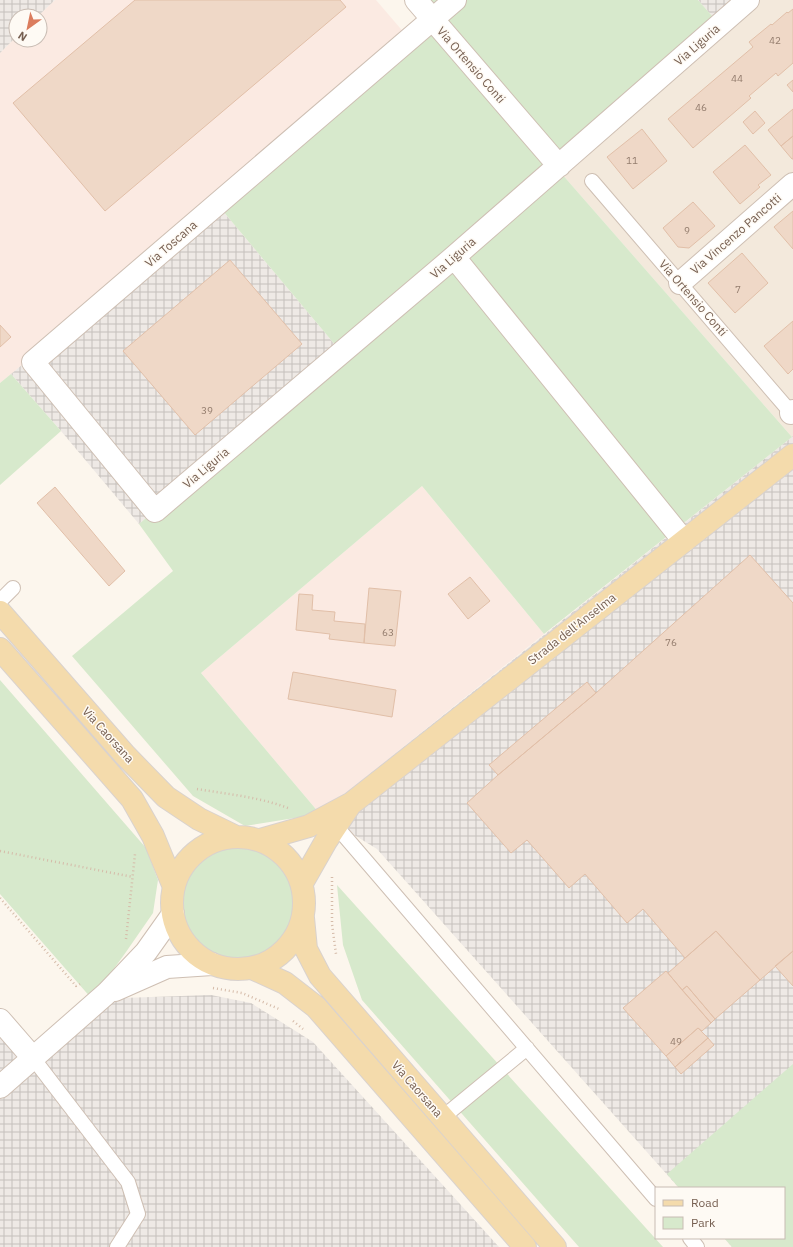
<svg xmlns="http://www.w3.org/2000/svg" width="793" height="1247" font-family="'IBM Plex Sans',sans-serif">
	<defs>
		<pattern id="industrial-grid" width="8" height="8" patternUnits="userSpaceOnUse"><rect width="8" height="8" fill="#eee9e5"/><path d="M0 4h8M4 0v8" fill="none" stroke="#c5c0bc"/></pattern>
	</defs>
	<rect width="100%" height="100%" fill="#fcf6ed"/>
	<path fill="#f3e9dc" d="M748,0h45v436l-1,1 -238,-272z"/>
	<path fill="#fbeae2" d="M55,0h321l30,35 -276,242 -130,106v-330l16,-16v3h24v-24h-2z
		M422,486l122,148 -224,180 -119,-141z"/>
	<path fill="url(#industrial-grid)" d="M0,0h55l-17,16h-22v21l-16,16z
		M698,0h50l-28,25z
		M217,204l125,149 -203,171 -78,-93 -50,-57z
		M793,436v811h-61l-8,-9h60v-50h-105l-302,-339 -57,-35z
		M211,995l40,8 62,39 186,205h-499v-210l31,10 61,-48z"/>
	<path fill="#d7e9cc" d="M420,0h278l22,25 -166,140 238,272 -248,197 -122,-148 -221,187 119,141 -75,12 -52,-30 -121,-140 101,-85 -34,-47 203,-171 -125,-149 217,-187z
		M11,374l50,57 -61,54v-102z
		M0,680l146,168 12,32 -5,33 -27,39 -34,47 -92,-105z
		M179 903a58 58 0 1 1 116 0a58 58 0 1 1-116 0Z
		M337,885l326,362h-84l-217,-247 -19,-55z
		M793,1064v183h-61l-8,-9h60v-50h-105l-12,-14z"/>
	<path fill="#efd8c7" stroke="#e1bfa8" d="M135,0h205l6,7 -241,204 -92,-108z
		M793,9v54l-15,13 -2,-3 -27,23 2,2 -58,50 -25,-29 85,-72 -4,-5 22,-18 1,1 15,-13 1,1z
		M793,80v12l-6,-7z
		M793,109v27l-12,10 -13,-16z
		M755,111l10,12 -12,11 -10,-12z
		M642,129l25,32 -34,28 -26,-32z
		M793,136v23h-1l-11,-13z
		M745,145l26,30 -13,10 2,2 -20,17 -27,-32z
		M693,202l22,24 -26,22 -11,-1 -15,-19z
		M793,211v38l-19,-22z
		M742,253l26,30 -33,30 -27,-30z
		M230,260l72,84 -107,91 -72,-84z
		M793,321v48l-5,5 -24,-28z
		M0,325l11,12 -11,10z
		M55,487l70,84 -16,15 -72,-83z
		M750,555l43,48v348l-33,29 -44,-49 -31,27 -42,-49 -16,14 -42,-49 -16,14 -42,-48 -16,13 -44,-50 31,-28 98,-82z
		M470,577l20,24 -22,18 -20,-25z
		M369,588l32,3 -6,55 -31,-3z
		M299,594l14,1 -1,15 23,2 -1,9 31,3 -1,19 -35,-4 1,-5 -34,-4z
		M293,672l103,18 -4,27 -104,-18z
		M587,682l9,11 -98,82 -9,-10z
		M716,931l44,49 -45,39 -28,-33 -5,4 -14,-17z
		M793,951v35l-18,-20z
		M666,971l45,52 -9,8 -4,-3 -32,28 -43,-48z
		M687,986l28,33 -4,4 -29,-33z
		M698,1028l10,10 -33,29 -9,-11z
		M708,1038l6,7 -33,29 -6,-7z"/>
	<g fill="none" stroke-linecap="round" stroke-linejoin="round">
		<defs>
			<path id="lane" d="M592,181l201,234
				M0,601l13,-13
				M336,826l320,373
				M33,1058l95,124 10,32 -21,33
				M442,1118l85,-70
				M690,1238l7,9"/>
			<path id="street" d="M416,0l143,166
				M455,0l-422,362 122,149 299,-254 294,-257
				M454,257l230,284
				M680,283l113,-99
				M791,413l2,-2
				M115,990l52,-23 45,-3
				M0,1020l33,38
				M0,1087l107,-94 39,-41 27,-38"/>
			<path id="primary" d="M0,612l125,143 41,42 33,22 35,17
				M0,649l132,150 21,37 21,51
				M172 903a66 66 0 1 1 132 0a66 66 0 1 1-132 0Z
				M260,840l49,-14 43,-23 441,-348
				M302,883l24,-42 24,-36
				M303,918l3,31 14,27 235,271
				M252,968l33,15 31,24 209,240"/>
		</defs>
		<use href="#lane" stroke="#cebfb3" stroke-width="16"/>
		<use href="#street" stroke="#cebfb3" stroke-width="24"/>
		<use href="#primary" stroke="#d9d2ce" stroke-width="24"/>
		<path stroke="#d5bba9" stroke-width="2.5" stroke-dasharray="1 3" stroke-linecap="butt" d="M197,789c30,5 62,8 91,19
			M0,851l133,26
			M332,877v47l4,30
			M0,898l76,88 4,-2
			M126,939l9,-85
			M213,988l29,5 37,16
			M293,1021l10,8"/>
		<use href="#lane" stroke="#fff" stroke-width="14"/>
		<use href="#street" stroke="#fff" stroke-width="22"/>
		<use href="#primary" stroke="#f4dbac" stroke-width="22"/>
	</g>
	<g text-anchor="middle" stroke-width="3" stroke-linejoin="round" paint-order="stroke">
		<g font-size="10" fill="#947d6e">
			<text x="775" y="44">42</text>
			<text x="737" y="82">44</text>
			<text x="701" y="111">46</text>
			<text x="632" y="164">11</text>
			<text x="687" y="234">9</text>
			<text x="738" y="293">7</text>
			<text x="207" y="414">39</text>
			<text x="388" y="636">63</text>
			<text x="671" y="646">76</text>
			<text x="676" y="1045">49</text>
		</g>
		<g font-size="12" fill="#765f51" stroke="#fefaf4">
			<text transform="translate(697 45) rotate(-41)" y="4">Via Liguria</text>
			<text transform="translate(471 65) rotate(49)" y="4">Via Ortensio Conti</text>
			<text transform="translate(736 234) rotate(-41)" y="4">Via Vincenzo Pancotti</text>
			<text transform="translate(171 244) rotate(-41)" y="4">Via Toscana</text>
			<text transform="translate(453 258) rotate(-41)" y="4">Via Liguria</text>
			<text transform="translate(693 298) rotate(49)" y="4">Via Ortensio Conti</text>
			<text transform="translate(206 468) rotate(-40)" y="4">Via Liguria</text>
			<text transform="translate(572 629) rotate(-38)" y="4">Strada dell'Anselma</text>
			<text transform="translate(108 735) rotate(48)" y="4">Via Caorsana</text>
			<text transform="translate(417 1089) rotate(49)" y="4">Via Caorsana</text>
		</g>
	</g>
	<rect x="655" y="1187" width="130" height="52" fill="#fefaf4" stroke="#c8bcb3"/>
	<rect x="663" y="1200" width="20" height="6" fill="#f4dbac" stroke="#c8bcb3"/>
	<text x="691" y="1207" font-size="12" fill="#765f51">Road</text>
	<rect x="663" y="1217" width="20" height="12" fill="#d7e9cc" stroke="#c8bcb3"/>
	<text x="691" y="1227" font-size="12" fill="#765f51">Park</text>
	<g transform="translate(28 28) rotate(213)"><circle r="19" fill="#fefaf4" stroke="#c8bcb3"/>
	<path d="M0-3L7 15L0 10L-7 15Z" fill="#db7c5d"/>
	<text y="-6" font-size="11" font-weight="bold" text-anchor="middle" fill="#765f51">N</text>
	</g>
</svg>
